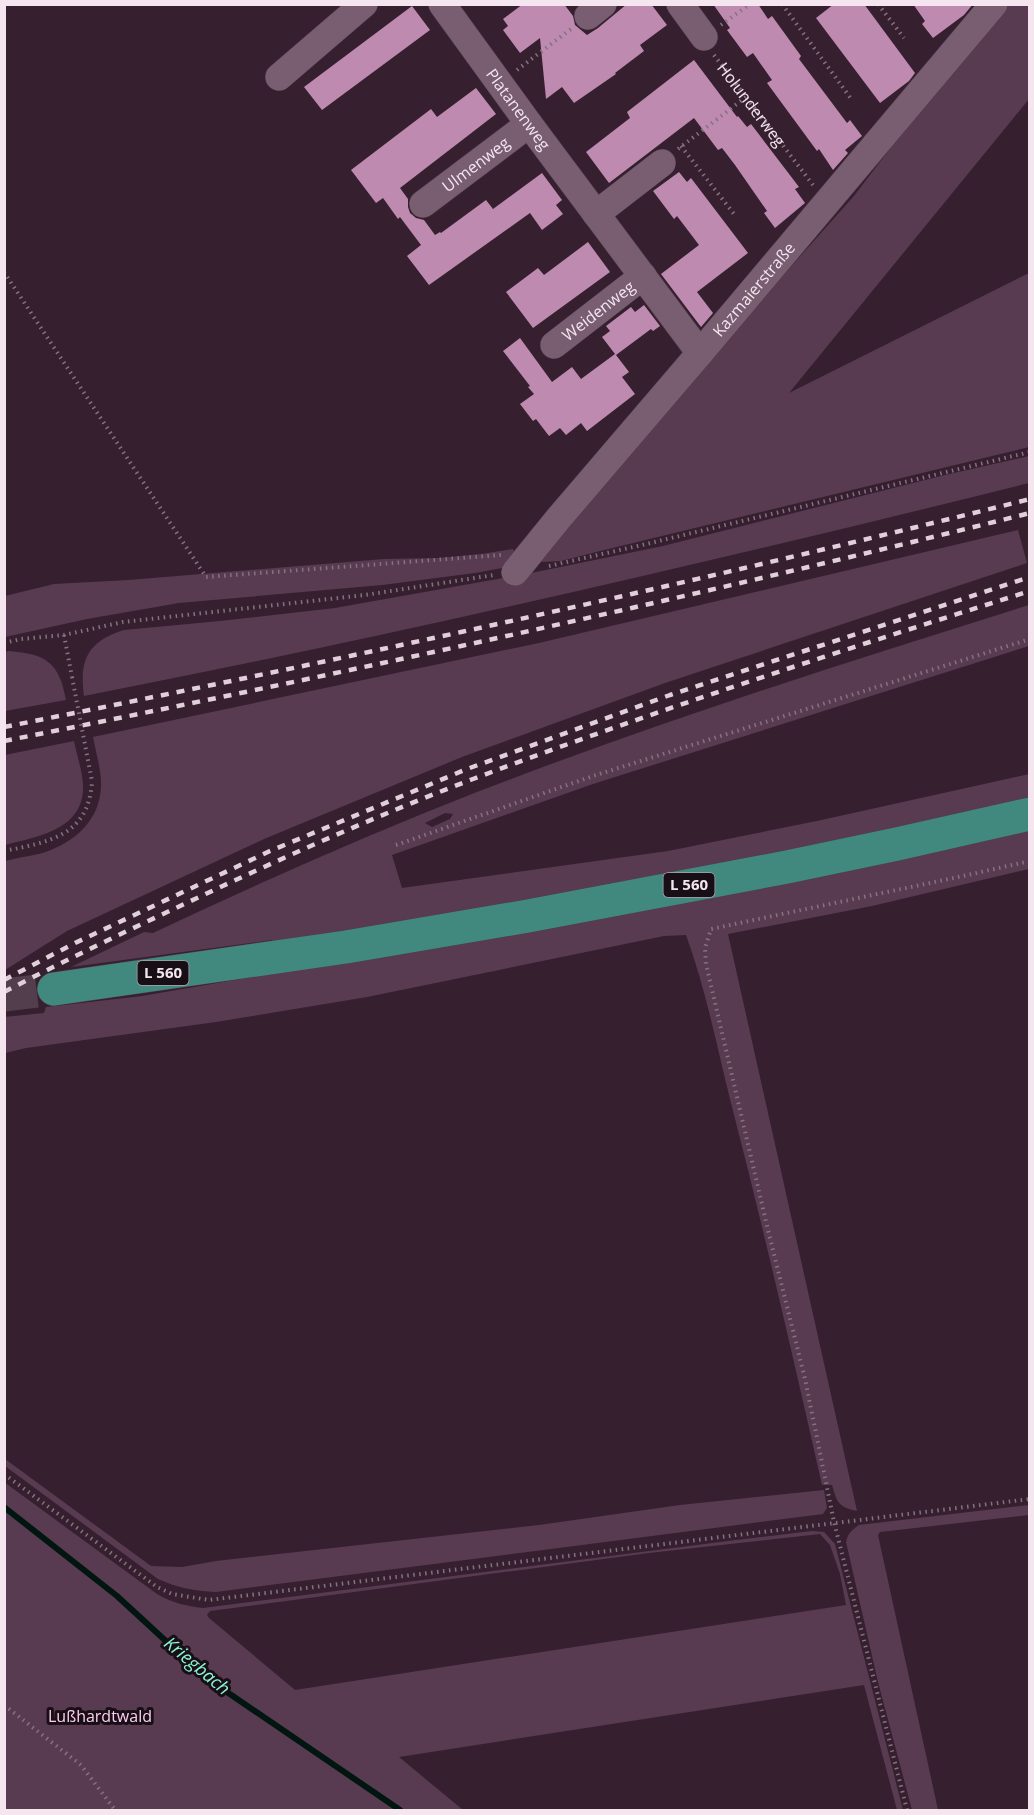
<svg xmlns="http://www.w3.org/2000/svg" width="1034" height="1815" font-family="'Open Sans',sans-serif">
	<rect width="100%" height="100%" fill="#362030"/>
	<path fill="#583b50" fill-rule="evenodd" d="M1003,5h26v94l-240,294 240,-120v174l-433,105 -35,9 -21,1 -4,-10 318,-356 117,-154z
		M1029,456v27c-313,78 -628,151 -945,213 -5,-36 4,-55 40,-66l96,-9 115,-13 201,-36 127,-26 282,-71z
		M1018,530l9,33 -362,120 -203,74 -198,82 -197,92 -62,39v-109c14,-4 32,-5 46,-11 27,-11 48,-31 50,-62 1,-16 -5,-35 -8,-51l446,-94z
		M513,549l4,10 -5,7 -37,7 -93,12 -203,18 -92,16 -82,18v-41l49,-12 75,-4 255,-21 55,-1 42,-4z
		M1029,605v41l-436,138 -201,71 10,33 266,-37 149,-30 212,-47v26l-245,56 -511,89 -1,-5 -201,27 73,-35 9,1c106,-50 214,-98 324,-141 181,-70 367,-129 552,-187zM445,813l8,1 -3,5 -18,8 -7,-4z
		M9,651c37,3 50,11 57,49l-61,11v-59z
		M74,741c3,16 10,34 9,50 -3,40 -48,46 -78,54v-90z
		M1029,824v45l-157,37 -144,28 129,577c-19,-4 -20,-9 -25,-26h-10c-29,-128 -58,-255 -91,-382 -14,-56 -25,-113 -45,-168l-22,1 -297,61 -151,25 -190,26 -21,5 -1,-36 40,-4 2,-6 96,-11 133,-23z
		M5,1459l146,107 31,1 34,-6 323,-36 141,-20 144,-15 3,18 -4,6 -607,78c-22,-1 -38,-4 -58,-13l-153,-113z
		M4,1482l153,112c15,9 29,12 46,14l533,-68 76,-9 12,1 11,12 68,266h-6l-33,-125 -465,72 64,53h-458zM820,1534l10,11 10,29 6,31 -551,85 -86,-72 -2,-3 3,-4 439,-58z
		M1029,1505v10l-149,17 -2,3 60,275h-26l-34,-128 -32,-140c2,-9 6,-12 13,-17z"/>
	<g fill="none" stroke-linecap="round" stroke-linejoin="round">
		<path stroke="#011610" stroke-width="6" d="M4,1507l113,89 88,81 195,133"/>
	</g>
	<path fill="#be8ab0" d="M523,4h41l9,12 2,9 12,10 11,-7 29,-24h24l16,21 -27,20 4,6 -29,22 1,1 -42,29 -12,-16 -16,12 -6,-61 -20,15 -17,-23 5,-4 -5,-7z
		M713,4h45l10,15 4,-3 29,40 -2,3 48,64 3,-3 12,16 -17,14 3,3 -15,17 -14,-21 -2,2 -50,-68 5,-3 -19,-27 -6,4 -20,-27 3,-2z
		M834,4h30l51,69 -6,8 -29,22 -64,-85z
		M913,4h60l-9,11 -31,23 -11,-14 3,-3z
		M412,6l18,24 -108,80 -18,-23z
		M694,60l43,57 1,-1 9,11 4,-3 48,63 -4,2 10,14 -30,25 -11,-15 3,-2 -32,-46 -13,-17 -4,2 -24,-32 -85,65 -23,-31 44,-34 -3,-6z
		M476,88l20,26 -96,74 8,11v8l2,6 6,5 8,2 11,15 5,-3 1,1 45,-33 7,9 49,-36 20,27 -6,5 7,9 -21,16 -12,-17 -101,72 -22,-29 14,-11 -21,-28 -2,2 -15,-21 -7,5 -25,-33 80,-61 6,8z
		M679,172l8,10 4,-4 57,75 -51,39 16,21 -12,14 -40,-53 38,-29 -22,-29 -3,3 -21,-28z
		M588,242l22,30 -77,56 -27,-36 32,-24 6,7z
		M644,305l16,21 -7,5 -2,-2 -35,26 13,17 -7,5 13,17 -48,37 -6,-8 -15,12 -6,-7 -11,8 -13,-17 -3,2 -13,-17 14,-10 -6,-7 2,-1 -27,-35 17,-13 32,44 20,-15 9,12 34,-25 -13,-17 8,-6 -4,-5 25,-19 4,5z"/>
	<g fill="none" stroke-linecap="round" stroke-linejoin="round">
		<path stroke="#523e4d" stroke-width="33" stroke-dasharray="33 16" stroke-linecap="butt" d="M4,995l50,-6"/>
		<defs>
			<g id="minor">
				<path id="s2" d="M442,4l87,120 171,229"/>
				<path d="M680,4l24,33"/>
				<path d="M588,16l15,-12"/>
				<path d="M279,77l85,-73"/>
				<path id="s3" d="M423,204l106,-80"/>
				<path d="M596,214l66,-51"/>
				<path id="s4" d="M554,345l89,-69"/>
				<path id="s5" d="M515,572l43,-53 142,-166 294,-349"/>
			</g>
			<path id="major" d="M54,989l292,-42 182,-31 259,-49 110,-23 133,-30"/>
		</defs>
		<use href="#minor" stroke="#513e4c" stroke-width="28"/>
		<use href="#major" stroke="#513e4c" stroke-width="34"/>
		<g stroke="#85727f" stroke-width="4" stroke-dasharray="1.5 4.5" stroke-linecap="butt">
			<path d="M782,4l70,96"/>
			<path d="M878,4l26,34"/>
			<path d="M721,25l29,-21"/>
			<path id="s1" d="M714,55l99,130"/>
			<path d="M517,70l54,-41"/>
			<path d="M681,146l53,68"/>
			<path d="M678,149l68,-52"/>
			<path d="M4,272l202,305 295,-22"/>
			<path d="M549,566l93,-21 388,-93"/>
			<path d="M64,635l8,42"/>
			<path d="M4,643l17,-4 43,-4 59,-13 242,-27 129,-20"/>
			<path d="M396,845l197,-69 437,-137"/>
			<path d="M4,851c45,-9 85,-15 88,-70"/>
			<path d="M4,1474l153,113 15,7 37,6 821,-101"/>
			<path d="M4,1705l77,60 34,45"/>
			<path d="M907,1810l-73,-288 -29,-143 -37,-149 -62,-266 -1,-16 6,-19 252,-53 67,-15"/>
		</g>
		<use href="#minor" stroke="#785e70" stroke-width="27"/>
		<use href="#major" stroke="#41897e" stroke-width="33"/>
		<path stroke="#e0d0da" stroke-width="4.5" stroke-dasharray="8 8" stroke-linecap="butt" d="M4,727c344,-68 686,-143 1026,-228
			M4,741c344,-68 686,-143 1026,-228
			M4,980l71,-37 195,-92 197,-82 203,-74 360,-118
			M4,992c58,-30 116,-58 174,-85 97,-46 195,-90 295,-128 183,-69 370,-129 557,-188"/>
		<path stroke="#85727f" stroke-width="4" stroke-dasharray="1.5 4.5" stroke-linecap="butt" d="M72,677l20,104"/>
	</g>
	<g text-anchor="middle" stroke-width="6" stroke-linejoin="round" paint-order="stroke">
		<g fill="#180e15" stroke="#b2a4ae" stroke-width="1.5">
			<rect x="663.5" y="873" width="51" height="24" rx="4.5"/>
			<rect x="137.5" y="961" width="51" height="24" rx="4.5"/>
		</g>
		<g font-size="15" font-weight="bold" fill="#f4e5ef">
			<text x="689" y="890">L 560</text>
			<text x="163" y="978">L 560</text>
		</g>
		<g font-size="16" fill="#f4e5ef" stroke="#180e15">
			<text dy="6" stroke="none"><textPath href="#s1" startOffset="62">Holunderweg</textPath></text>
			<text dy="6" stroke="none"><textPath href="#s2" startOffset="130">Platanenweg</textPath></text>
			<text dy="6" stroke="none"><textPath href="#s3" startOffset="66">Ulmenweg</textPath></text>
			<text dy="6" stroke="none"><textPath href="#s5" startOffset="370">Kazmaierstraße</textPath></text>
			<text dy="6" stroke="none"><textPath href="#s4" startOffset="56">Weidenweg</textPath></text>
		</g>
		<g font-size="16" fill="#fdcfef" stroke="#180e15">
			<text x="100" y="1722">Lußhardtwald</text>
		</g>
		<g font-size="18" font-style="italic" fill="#8af7d7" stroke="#180e15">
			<text transform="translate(197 1666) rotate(40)" y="6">Kriegbach</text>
		</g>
	</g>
	<rect width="1034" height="1815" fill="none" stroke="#f4e5ef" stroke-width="12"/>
</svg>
